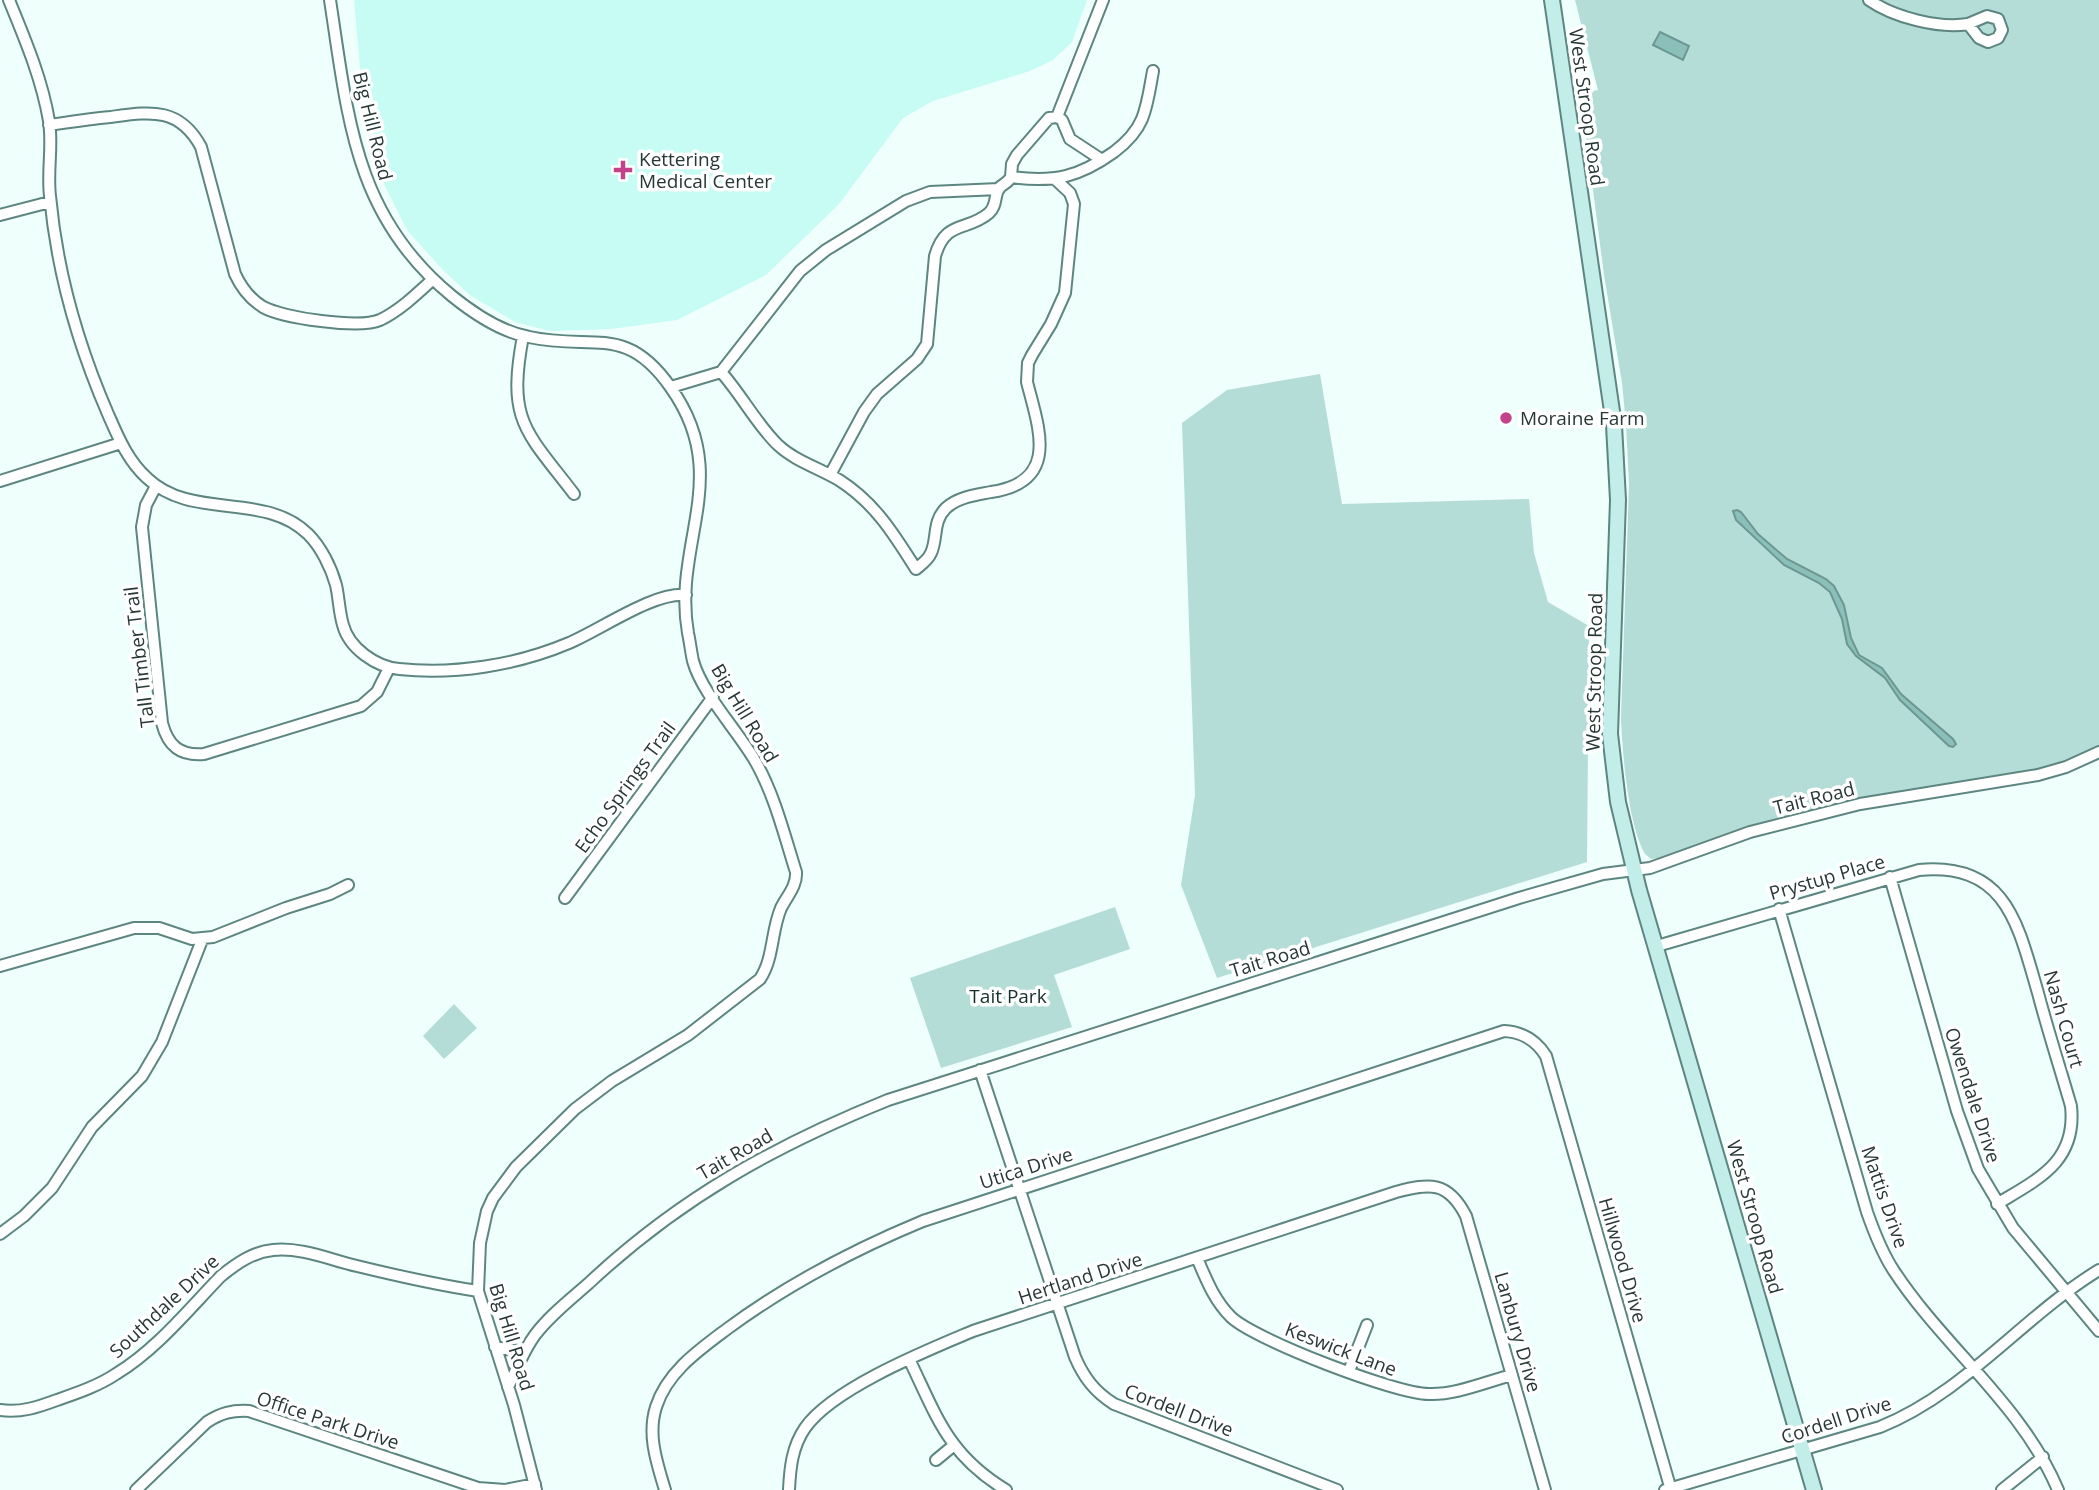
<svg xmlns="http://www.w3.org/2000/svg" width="2099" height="1490" font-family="'Open Sans',sans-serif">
	<rect width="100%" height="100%" fill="#eefffc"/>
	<path fill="#c6fcf4" d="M354,0h733l-15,42 -19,18 -23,11 -97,30 -30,17 -64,86 -73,71 -89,45 -66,9 -61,2 -35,-9 -45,-27 -27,-25 -36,-40 -24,-48 -23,-115z"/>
	<path fill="#b5ddd7" d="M1575,0h524v747l-22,11 -33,12 -226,39 -65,18 -93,31 -9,1 -6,-5c-17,-29 -23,-104 -24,-138l8,-231 -3,-61 -4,-41 -18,-108 -22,-170v-12l16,-3z
		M1320,374l22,130 187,-5 5,54 14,49 41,24 -2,236 -370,116 -36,-93 14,-90 -13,-372 45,-33z
		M1115,907l15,42 -76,26 18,52 -131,41 -31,-90z
		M454,1004l23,24 -33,31 -21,-23z"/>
	<path fill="#8ac0b9" stroke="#6c9792" stroke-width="2" d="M1660,32l29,14 -6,14 -30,-15z
		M1737,510l4,2 17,22 29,25 39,20 8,7 10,19 7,33 8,17 23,13 19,26 52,45 3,5 -3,3 -4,-1 -49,-46 -15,-22 -29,-22 -9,-12 -5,-25 -12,-27 -11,-9 -35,-18 -48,-45 -3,-9z"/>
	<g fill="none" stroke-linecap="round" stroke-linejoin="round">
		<defs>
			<path id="street" d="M9,0c16,39 33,79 40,121 4,25 -2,50 1,75 7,76 28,149 58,218 10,23 20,47 39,64 45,43 117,13 161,56 13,13 23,33 28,51 3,13 3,27 7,40 6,23 33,42 56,44 56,6 118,-4 170,-26 33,-14 84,-51 117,-48
				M330,0c18,117 24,216 122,296 21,17 50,36 77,41 64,14 97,-14 142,51 63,89 1,155 17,245 2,9 3,19 5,28 9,32 43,68 61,98 20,34 30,75 42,113 1,14 -9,24 -15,36 -10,23 -7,50 -21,71l-72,56 -76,46 -37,28 -59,58 -23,31 -6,13 -7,32 -2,48 36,114 22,85
				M1869,0c24,17 70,29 99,24
				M1987,16l11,3 4,11 -4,8 -10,4 -9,-4 -11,-14z
				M1057,117l46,-117
				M1057,117l5,3 8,19 32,21
				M49,125c21,-3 41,-6 61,-8 39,-5 69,-11 91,30l34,127c6,13 15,25 28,33 20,11 96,22 117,13 19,-9 37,-26 52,-40
				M1011,177c43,6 68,0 103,-25 12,-9 22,-19 28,-33 6,-15 8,-32 11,-48
				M1011,177l1,-13 5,-9 32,-37 8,-1
				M0,215l50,-13
				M523,336c-16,85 2,94 51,158
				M721,372c20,22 36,53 57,73 17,16 41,23 61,35 36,23 55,54 77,89 6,-5 12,-9 15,-16 7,-15 1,-31 15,-45 12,-11 30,-13 45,-16 69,-10 48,-63 36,-110l1,-19 4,-8 19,-31 14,-31 9,-89 -4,-11 -15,-14
				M671,387l50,-15 79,-101 26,-21 80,-49 24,-9 69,-3
				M830,475l34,-63 13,-18 40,-35 10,-15 8,-88c11,-37 32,-24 54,-43 8,-7 5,-17 10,-25 4,-4 9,-5 12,-11
				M0,481l121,-38
				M156,486l-10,19 -4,22 20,196c6,23 18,33 42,31l157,-48 16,-14 12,-24
				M1890,877l67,234 21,58 35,59 86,103
				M565,898l148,-201
				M1779,909l88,303c7,20 15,41 27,59 49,75 129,135 164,219
				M1657,946l262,-76c88,-8 99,55 119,123 10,38 22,75 33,113 6,56 -33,73 -74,98
				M0,966l134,-38h25l33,11 21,-2 73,-29 44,-14 18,-9
				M980,1070l95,287c9,21 20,35 39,47l223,86
				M0,1234l24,-18 28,-28 40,-61 50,-51 20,-34 40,-102
				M1197,1258c9,21 17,42 34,59 24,23 165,77 198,77 27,1 56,-12 83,-19
				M495,1347l28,5
				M909,1359c28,58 39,96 97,131
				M1349,1371l18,-46
				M508,1387c9,-18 15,-36 27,-52 15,-20 36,-36 54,-52 91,-85 185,-137 299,-183l631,-202 84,-24 47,-6 100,-36 110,-28 178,-29 28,-8 33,-15
				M0,1410c21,3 38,-3 57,-10 20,-7 41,-14 59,-26 40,-24 73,-65 105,-98 16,-13 32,-24 52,-26 28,-3 58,10 84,16 41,10 80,19 121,25
				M936,1460l17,-14
				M136,1490l71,-68c14,-9 25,-12 42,-11l229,77 27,2 30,-6
				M665,1490c-8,-27 -18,-55 -9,-83 11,-35 43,-57 71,-78 61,-45 126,-79 196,-108l581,-190c19,1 32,9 42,25l125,434
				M789,1490c1,-22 3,-43 16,-62 28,-40 123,-78 168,-97l423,-139c34,-9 52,-11 70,24l79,274
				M1665,1490l215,-63c85,-34 142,-110 219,-157
				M2002,1490l41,-33"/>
			<path id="secondary" d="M1552,0l62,425 4,75 -8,234 8,68 21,88 175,600"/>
		</defs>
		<use href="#street" stroke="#5e8681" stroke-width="14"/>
		<use href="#secondary" stroke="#5e8681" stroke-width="18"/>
		<use href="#street" stroke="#fff" stroke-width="10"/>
		<use href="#secondary" stroke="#c3ede9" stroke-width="14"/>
	</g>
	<g fill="#c44289" stroke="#fff" stroke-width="2.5">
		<path d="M619.5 159.5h7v7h7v7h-7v7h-7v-7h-7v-7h7z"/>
		<circle cx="1506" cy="418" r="7"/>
	</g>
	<g text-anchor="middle" stroke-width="7" stroke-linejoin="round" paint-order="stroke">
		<g font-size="19" fill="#273836" stroke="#fff">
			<text transform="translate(1587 107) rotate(82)" y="7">West Stroop Road</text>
			<text transform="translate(373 126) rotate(76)" y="7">Big Hill Road</text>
			<text transform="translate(139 657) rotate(-97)" y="7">Tall Timber Trail</text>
			<text transform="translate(1594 672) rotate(-89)" y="7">West Stroop Road</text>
			<text transform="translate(745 713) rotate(59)" y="7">Big Hill Road</text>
			<text transform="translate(625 787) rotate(-54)" y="7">Echo Springs Trail</text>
			<text transform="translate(1814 798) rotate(-14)" y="7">Tait Road</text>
			<text transform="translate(1827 877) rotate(-16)" y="7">Prystup Place</text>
			<text transform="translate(1270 959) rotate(-17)" y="7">Tait Road</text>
			<text transform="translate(2064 1019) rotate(74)" y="7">Nash Court</text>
			<text transform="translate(1973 1095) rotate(72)" y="7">Owendale Drive</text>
			<text transform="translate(735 1154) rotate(-30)" y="7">Tait Road</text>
			<text transform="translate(1026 1168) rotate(-18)" y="7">Utica Drive</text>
			<text transform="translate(1885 1197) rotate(71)" y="7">Mattis Drive</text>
			<text transform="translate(1755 1217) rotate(74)" y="7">West Stroop Road</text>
			<text transform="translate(1623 1260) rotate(74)" y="7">Hillwood Drive</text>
			<text transform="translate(1080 1278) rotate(-18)" y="7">Hertland Drive</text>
			<text transform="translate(164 1306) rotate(-43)" y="7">Southdale Drive</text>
			<text transform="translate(1518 1332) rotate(74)" y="7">Lanbury Drive</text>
			<text transform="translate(512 1337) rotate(73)" y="7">Big Hill Road</text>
			<text transform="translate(1341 1349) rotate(21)" y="7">Keswick Lane</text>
			<text transform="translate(1179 1410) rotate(21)" y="7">Cordell Drive</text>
			<text transform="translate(328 1420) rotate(18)" y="7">Office Park Drive</text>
			<text transform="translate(1836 1420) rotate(-18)" y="7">Cordell Drive</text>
		</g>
		<g font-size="19" fill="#273836" stroke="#fff" text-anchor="start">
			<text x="639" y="166">Kettering<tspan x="639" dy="22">Medical Center</tspan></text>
			<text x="1520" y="425">Moraine Farm</text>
		</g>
		<g font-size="19" fill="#122f2b" stroke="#fff">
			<text x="1008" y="1003">Tait Park</text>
		</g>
	</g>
</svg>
